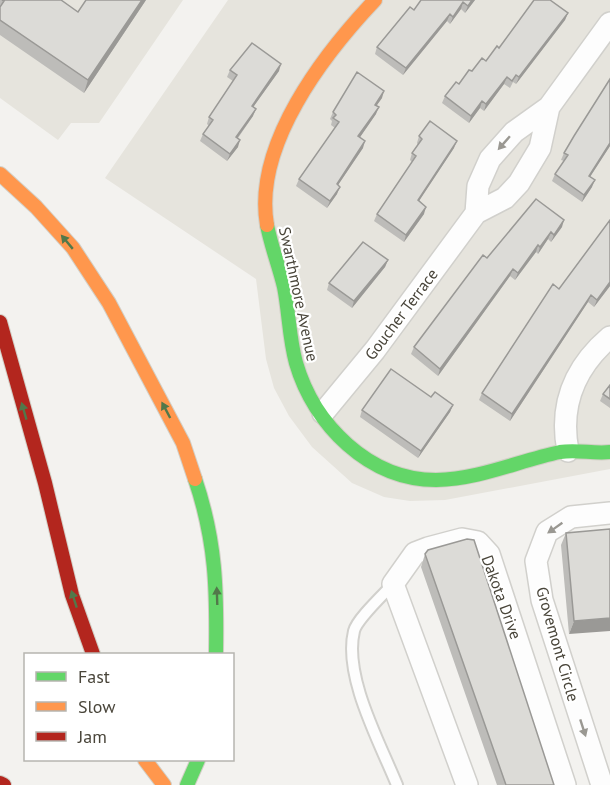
<svg xmlns="http://www.w3.org/2000/svg" width="610" height="785" font-family="'PT Sans',sans-serif">
	<rect width="100%" height="100%" fill="#f3f2ef"/>
	<path fill="#e6e4dd" d="M0,0h183l-84,123h-28l-13,17 -58,-42z
		M228,0h382v469l-165,31 -35,1 -26,-4 -32,-14 -40,-36 -23,-31 -15,-28 -8,-29 -10,-80 -151,-101z"/>
	<g fill="none" stroke-linecap="round" stroke-linejoin="round">
		<defs>
			<path id="lane" d="M393,584c-9,10 -36,35 -39,47 -11,45 26,112 43,154"/>
			<path id="street" d="M476,213l2,-27 12,-27 24,-27 35,-25 61,-84
				M323,413l52,-63 101,-137 29,-15 14,-15 21,-35 9,-41
				M568,451c-9,-46 7,-84 42,-114
				M467,785l-74,-201 22,-31 13,-5 34,-9 16,3 11,12 76,231
				M602,785l-60,-185 -6,-39 11,-29 24,-15 39,-4"/>
			<path id="fast" d="M267,225c4,21 12,41 17,62 5,25 5,51 12,76 18,62 73,117 140,117 44,-1 82,-19 124,-28 17,-3 33,2 50,0
				M195,479c21,62 22,111 21,175
				M187,785l11,-25"/>
			<path id="slow" d="M0,174l36,33 37,41 36,55 74,140 12,36
				M267,225c-14,-80 57,-171 108,-225
				M145,760l19,25"/>
			<path id="jam" d="M0,322l45,161 27,112 21,59
				M0,783l4,2"/>
		</defs>
		<use href="#lane" stroke="#d1d0cc" stroke-width="14"/>
		<use href="#street" stroke="#d1d0cc" stroke-width="24"/>
		<use href="#fast" stroke="#d2cfc6" stroke-width="16"/>
		<use href="#slow" stroke="#d2cfc6" stroke-width="16"/>
		<use href="#jam" stroke="#d2cfc6" stroke-width="16"/>
		<use href="#lane" stroke="#fdfdfd" stroke-width="10"/>
		<use href="#street" stroke="#fdfdfd" stroke-width="21"/>
		<use href="#fast" stroke="#63d668" stroke-width="14"/>
		<use href="#slow" stroke="#ff974d" stroke-width="14"/>
		<use href="#jam" stroke="#b3261e" stroke-width="14"/>
	</g>
	<path fill="#bdbcb9" d="M0,0h61l17,12 68,-12 -62,93 -84,-58z
		M421,0h54l-10,13 -4,-4 -11,15 -3,-3 -44,54 -28,-21 2,-7 37,-37z
		M568,13l-3,7 -49,64 -3,-2 -3,6 -6,-4 -20,27 -4,-3 -11,15 -27,-20 3,-7 27,-25 14,-10 13,-13z
		M230,70l49,1 -26,36v9l-15,22v9l-11,14 -27,-20 3,-7 6,-8 -2,-2 2,-7 24,-36 -6,-4z
		M610,79v67l-20,31 2,10 -10,15 -30,-21 3,-7 9,-13 -3,-1 3,-7z
		M382,98l-6,8v8l-16,23 3,11 -25,37 -1,9 -10,14 -31,-22 3,-7 36,-51 -4,-3 1,-4 -2,-2 3,-7z
		M419,136l35,12 -35,53 5,13 -20,28 -30,-21 3,-7 35,-52 -2,-2 2,-7 6,-8 -1,-2z
		M610,220v66l-16,21 -6,-5 -78,119 -31,-21 3,-7z
		M562,227l-11,15 -3,-3 -10,15 -2,-2 -21,28 -5,-4 -72,100 -27,-22 3,-7 73,-89z
		M388,260l-3,7 -33,41 -25,-18 2,-7z
		M610,385v23l-10,-7 3,-7z
		M431,397l22,8 -3,7 -32,46 -58,-41 2,-7z
		M610,529l-41,105 -8,-89 5,-12z
		M425,554l129,231h-57l-76,-218z"/>
	<path fill="#9a9996" d="M142,0h4l-62,93 4,-13z
		M472,0h3l-10,13 3,-7z
		M463,2l-2,7 -11,15 3,-7z
		M568,13l-3,7 -49,64 3,-7z
		M450,14l-3,7 -44,54 3,-7z
		M281,64l-2,7 -30,42 3,-7z
		M507,77l-3,7 -20,27 2,-7z
		M384,91l-2,7 -10,14 3,-7z
		M482,101l-2,7 -11,15 2,-7z
		M379,107l-3,7 -20,29 2,-7z
		M256,109l-3,7 -20,28 3,-7z
		M240,140l-2,7 -11,14 3,-7z
		M365,141l-2,7 -29,43 3,-7z
		M457,141l-3,7 -39,59 3,-7z
		M610,143v3l-24,37 3,-7z
		M595,180l-3,7 -10,15 2,-7z
		M340,187l-3,7 -10,14 3,-7z
		M426,207l-2,7 -20,28 2,-7z
		M564,220l-2,7 -11,15 3,-7z
		M551,232l-3,7 -10,15 2,-7z
		M538,245l-2,7 -21,28 3,-7z
		M388,260l-3,7 -33,41 2,-7z
		M513,269l-3,7 -72,100 2,-7z
		M610,282v4l-16,21 3,-7z
		M591,295l-3,7 -78,119 2,-7z
		M453,405l-3,7 -32,46 3,-7z
		M610,618v13l-41,3 5,-13z"/>
	<path fill="#dcdbd7" stroke="#9a9996" stroke-width="1.5" d="M2,0h59l17,12 8,-12h56l-54,80 -88,-60v-13l4,-6z
		M421,0h51l-4,6 -5,-4 -10,15 -3,-3 -44,54 -29,-21 33,-40 4,3z
		M534,0h16l18,13 -49,64 -3,-2 -4,6 -5,-4 -21,27 -4,-3 -11,15 -26,-20 11,-14 3,2 10,-14 3,1 10,-13 4,3 11,-15 2,2z
		M252,43l29,21 -29,42 4,3 -20,28 4,3 -10,14 -27,-20 10,-14 -4,-3 28,-42 -7,-5z
		M357,72l27,19 -9,14 4,2 -21,29 7,5 -28,43 3,3 -10,14 -31,-22 40,-57 -6,-4 3,-3 -3,-3z
		M610,79v64l-21,33 6,4 -11,15 -29,-21 13,-19 -4,-2 10,-17z
		M430,121l27,20 -39,59 8,7 -20,28 -29,-21 39,-58 -4,-3 10,-14 -3,-3z
		M536,199l28,21 -10,15 -3,-3 -11,15 -2,-2 -20,28 -5,-4 -73,100 -26,-22 69,-92 4,3z
		M610,220v62l-13,18 -6,-5 -79,119 -30,-21 71,-109 6,5z
		M363,242l25,18 -34,41 -25,-18z
		M391,369l40,28 4,-5 18,13 -32,46 -59,-41z
		M610,385v14l-7,-5z
		M610,529v89l-36,3 -8,-88z
		M467,539l7,1 80,245h-48l-81,-231 3,-4z"/>
	<defs><path id="oneway-solid" d="M-6-.8H1V-3.2L6.5 0L1 3.2V.8H-6Z" transform="scale(1.5)"/></defs>
	<g fill="#9a9892">
		<use href="#oneway-solid" transform="translate(504 143) rotate(131)"/>
		<use href="#oneway-solid" transform="translate(555 528) rotate(145)"/>
		<use href="#oneway-solid" transform="translate(583 728) rotate(72)"/>
	</g>
	<g fill="#52784a">
		<use href="#oneway-solid" transform="translate(67 242) rotate(-130)"/>
		<use href="#oneway-solid" transform="translate(166 410) rotate(-118)"/>
		<use href="#oneway-solid" transform="translate(24 411) rotate(-106)"/>
		<use href="#oneway-solid" transform="translate(217 596) rotate(-92)"/>
		<use href="#oneway-solid" transform="translate(74 599) rotate(-108)"/>
	</g>
	<g text-anchor="middle" stroke-width="4.5" stroke-linejoin="round" paint-order="stroke">
		<g font-size="16" fill="#49453a" stroke="#fff">
			<text transform="translate(299 294) rotate(78)" y="6">Swarthmore Avenue</text>
			<text transform="translate(401 314) rotate(-53)" y="6">Goucher Terrace</text>
			<text transform="translate(502 597) rotate(70)" y="6">Dakota Drive</text>
			<text transform="translate(558 644) rotate(74)" y="6">Grovemont Circle</text>
		</g>
	</g>
	<rect x="24" y="653" width="210" height="108" fill="#ffffff" stroke="#b6b5b0" stroke-width="1.5"/>
	<rect x="36" y="672" width="30" height="9" fill="#63d668" stroke="#b6b5b0" stroke-width="1.5"/>
	<text x="78" y="683" font-size="18" fill="#49453a">Fast</text>
	<rect x="36" y="702" width="30" height="9" fill="#ff974d" stroke="#b6b5b0" stroke-width="1.5"/>
	<text x="78" y="713" font-size="18" fill="#49453a">Slow</text>
	<rect x="36" y="732" width="30" height="9" fill="#b3261e" stroke="#b6b5b0" stroke-width="1.5"/>
	<text x="78" y="743" font-size="18" fill="#49453a">Jam</text>
</svg>
